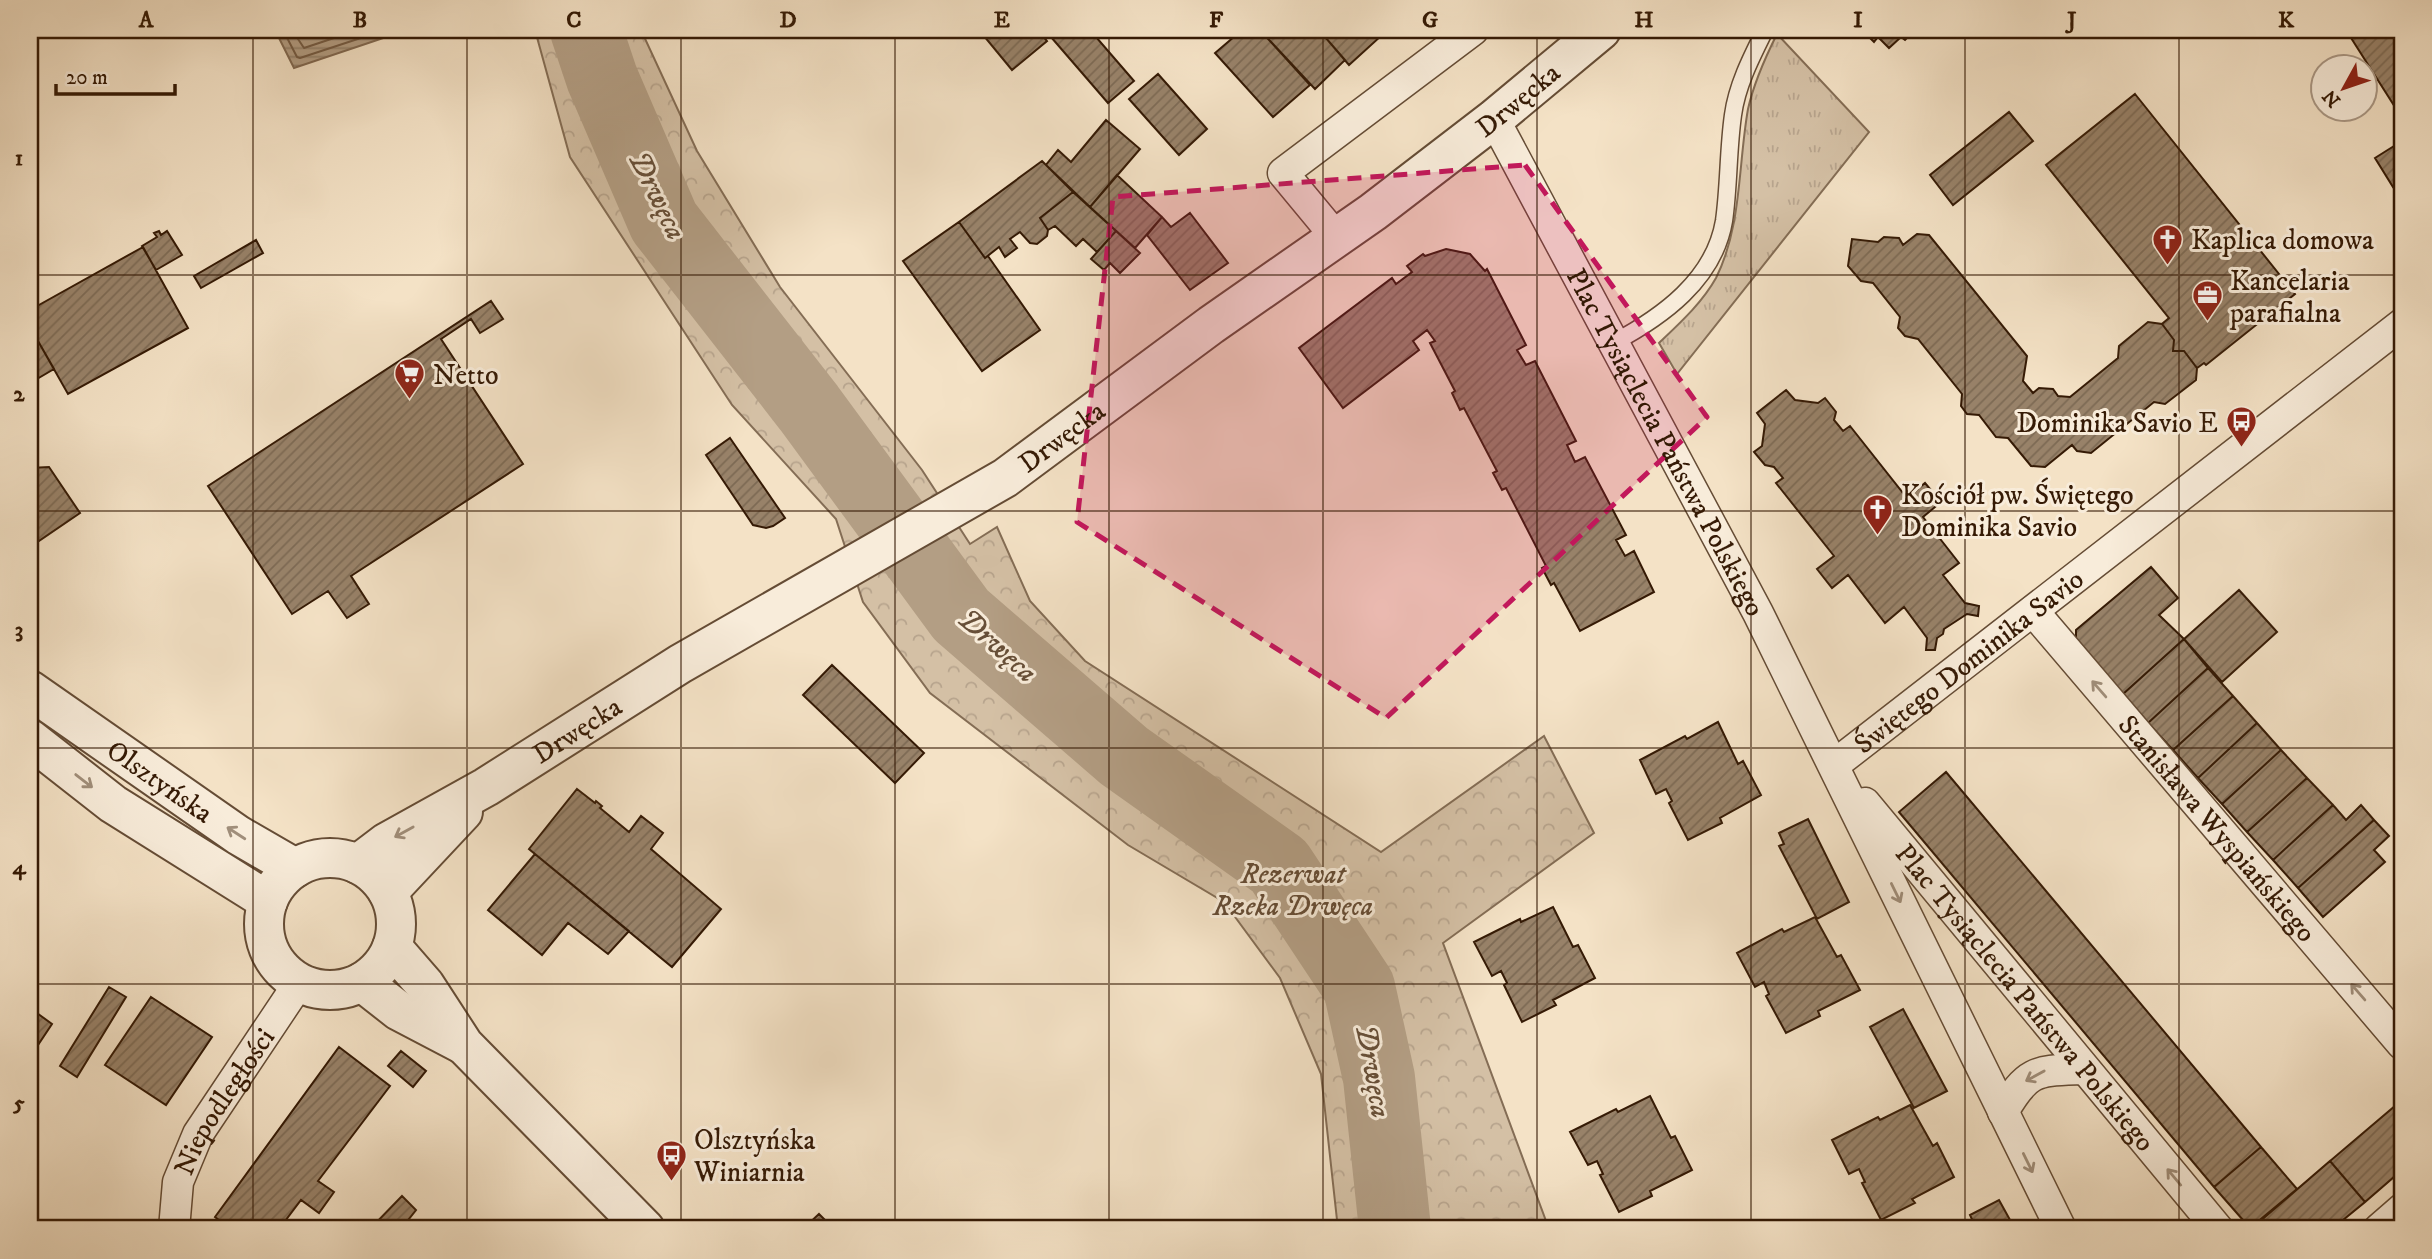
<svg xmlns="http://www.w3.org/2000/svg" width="2432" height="1259" font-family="'IM FELL DW Pica',serif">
	<defs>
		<pattern id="grass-tufts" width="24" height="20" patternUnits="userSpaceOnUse" patternTransform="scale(1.75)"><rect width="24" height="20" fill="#d4c0a5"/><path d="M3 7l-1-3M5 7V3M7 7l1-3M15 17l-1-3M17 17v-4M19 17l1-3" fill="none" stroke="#b7a48d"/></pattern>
		<pattern id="park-crowns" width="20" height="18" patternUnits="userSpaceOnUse" patternTransform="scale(1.75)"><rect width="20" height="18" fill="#d4c0a5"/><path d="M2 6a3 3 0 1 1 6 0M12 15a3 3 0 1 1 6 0" fill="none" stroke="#b7a48d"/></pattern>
		<pattern id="water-rules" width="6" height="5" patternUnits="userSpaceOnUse" patternTransform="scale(1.75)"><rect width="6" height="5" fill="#b39e84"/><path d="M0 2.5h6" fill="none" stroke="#92806a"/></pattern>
		<pattern id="building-hatch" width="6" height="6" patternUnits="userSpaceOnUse" patternTransform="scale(1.75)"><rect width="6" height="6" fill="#988269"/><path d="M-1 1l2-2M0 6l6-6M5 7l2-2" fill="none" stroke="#7d6a54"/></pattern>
	</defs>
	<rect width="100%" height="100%" fill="#f4e2c6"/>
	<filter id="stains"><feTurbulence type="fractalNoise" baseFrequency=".00286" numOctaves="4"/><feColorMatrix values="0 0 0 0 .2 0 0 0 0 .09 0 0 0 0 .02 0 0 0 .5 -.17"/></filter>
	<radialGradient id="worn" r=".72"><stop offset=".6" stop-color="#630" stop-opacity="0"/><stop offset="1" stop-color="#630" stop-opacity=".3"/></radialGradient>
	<path fill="url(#grass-tufts)" stroke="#846d55" stroke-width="2" d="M1777,34l92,98 -192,242 -18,-31c21,-20 43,-40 57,-65 26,-52 22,-113 32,-169 6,-27 17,-51 29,-75z"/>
	<path fill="url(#park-crowns)" stroke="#846d55" stroke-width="2" d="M535,30h106l56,121 83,136 142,183 48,74 27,-17 33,74 55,60 296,191 163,-116 50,97 -151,110 106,286h-211l-17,-155 -41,-96 -56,-76 -96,-57 -198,-152 -67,-91 -27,-83 -104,-114 -162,-248z"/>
	<path fill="url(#water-rules)" stroke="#816951" stroke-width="2" d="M275,30h132l-113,38z"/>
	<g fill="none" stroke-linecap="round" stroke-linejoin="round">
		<path stroke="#745c44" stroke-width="2" d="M283,30l14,27 3,1 85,-28
			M292,30l12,18 54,-18"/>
		<path stroke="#b39e84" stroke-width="72" d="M586,30l16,48 62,144 145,186 152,207 163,141 155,110 80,121 20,91 16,151"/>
	</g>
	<path fill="url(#building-hatch)" stroke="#351a05" stroke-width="2" d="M979,30h59l9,11 -35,29z
		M1059,30h31l44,51 -26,22 -57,-66z
		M1242,30h18l50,55 -37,32 -58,-64z
		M1260,30h59l26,30 -30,29z
		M1319,30h57l5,6 -32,29z
		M1867,30h48l-10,10 -4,-3 -12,11 -11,-11 -4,5 -7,-7 3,-3z
		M2346,30h56v88z
		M1158,74l49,55 -28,26 -50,-56z
		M2135,94l160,200 -89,71 -2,-2 -7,5 -13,-17h-11l1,-11 -12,-16 7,-6 -123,-153z
		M2009,112l24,29 -80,64 -23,-30z
		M1106,120l34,29 -50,58 -44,-42 12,-15 13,12z
		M2402,141v40l-9,6 -18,-29z
		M1042,161l31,31 -33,26 8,12 -1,6 -10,8 -7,-1 -10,-11 -10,7 7,9 -12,9 -6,-10 -14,11 -26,-36z
		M1117,175l45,42 -27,31 -45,-41z
		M1073,192l43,39 -19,21 -14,-13 -7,7 -21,-20 -7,4 -8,-12z
		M1190,213l38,50 -38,27 -43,-55 15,-18 9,10z
		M959,222l26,36 3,-2 52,74 -58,41 -79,-110z
		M159,231l2,4 6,-4 15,24 -26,15 -14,-24 15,-9 -3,-4z
		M1116,231l24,22 -20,20 -10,-10 -6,7 -13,-11z
		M1917,234l12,1 98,121 -4,25 10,12 6,-5 14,1 5,7 12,1 48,-39 1,-12 29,-24 14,2 12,16 -1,11h11l13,17 -1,12 -31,24 -11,-2 -63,51 -14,-2 -5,-6 -27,22 -14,-1 -23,-28 -12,-1 -17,-22 -12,-1 -6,-8 1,-12 -44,-55 -13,-3 -7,-8 2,-11 -27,-34 -12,-2 -13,-15 4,-27 26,3 6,-5 15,1 4,7z
		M256,240l7,13 -62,35 -7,-12z
		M143,247l45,81 -120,66 -38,-67v-17z
		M1446,249l24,5 15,17 2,-2 39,76 -9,5 9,15 9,-4 41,80 -9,4 8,17 10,-5 41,78 -10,5 9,16 9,-5 20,41 -74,39 -26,-48 -3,2 -9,-17 4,-2 -40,-78 -4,2 -9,-17 4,-2 -33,-63 -4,2 -8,-17 3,-2 -25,-48 5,-2 -8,-11 -14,11 6,9 -76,58 -44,-60 93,-70 4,6 16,-12 -5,-6 16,-12 2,2z
		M491,301l12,18 -23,14 -9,-14 -30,20 82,125 -172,112 18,28 -22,14 -19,-27 -36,23 -84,-128z
		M30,327l24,42 -24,14z
		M1786,390l9,10 23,3 7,-5 11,14 -2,8 9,11 7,-5 57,72 18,-15 16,19 -18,15 36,46 -16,12 22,28 14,3 -1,10 -11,-2 -23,15 -1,5 -6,4 -2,12h-9l1,-12 -23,-31 -19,16 -37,-48 -16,13 -15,-19 17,-13 -58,-73 7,-5 -9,-11 -9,-2 -11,-13 8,-6 3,-22 -8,-11z
		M730,438l55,80 -12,8 -7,2 -13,-3 -47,-70z
		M49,467l31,46 -50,34v-79z
		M2151,567l27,31 -19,17 25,24 -61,55 -47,-52v-12z
		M2239,590l38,42 -55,50 -38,-43z
		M2184,639l24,29 -60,55 -25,-29z
		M832,665l92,88 -29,30 -92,-88z
		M2208,668l25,28 -60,54 -25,-27z
		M2233,696l24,27 -59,55 -25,-28z
		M1718,722l20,42 5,-3 18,34 -41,23 2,5 -34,17 -19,-37 3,-2 -6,-12 -10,5 -16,-34 45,-24 2,3z
		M2257,723l24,27 -59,54 -24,-26z
		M2281,750l26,28 -60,54 -25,-28z
		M1946,772l315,375 -47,40 -315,-375z
		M2307,778l26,27 -60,55 -26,-28z
		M577,789l18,14 1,-2 6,5 -2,2 29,24 12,-16 22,17 -12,16 70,60 -49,58 -143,-118z
		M2333,805l13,15 15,-15 13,15 -76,68 -25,-28z
		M1808,819l41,83 -32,17 -38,-73 5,-2 -5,-11z
		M2374,820l15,16 -15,14 11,12 -62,55 -25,-29z
		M535,854l94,77 -21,23 -40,-31 -26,32 -54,-45z
		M1553,907l20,40 5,-2 17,33 -42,22 3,5 -34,17 -18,-37 3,-2 -6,-12 -9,5 -18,-34 46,-23 1,3z
		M1815,917l22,40 4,-2 19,35 -42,21 2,5 -34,17 -20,-37 3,-2 -5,-12 -9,5 -18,-34 45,-24 2,3z
		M109,987l17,10 -49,80 -17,-11z
		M151,997l61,40 -46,68 -61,-40z
		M30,1008l22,16 -18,27 -4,-3z
		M1903,1009l44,82 -33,17 -44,-81z
		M339,1047l51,39 -72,95 16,11 -15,21 -18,-13 -22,29h-48l-16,-12z
		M401,1051l25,20 -13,16 -25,-21z
		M1650,1096l21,42 4,-2 17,34 -42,21 2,5 -33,16 -19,-37 3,-1 -6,-13 -9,4 -18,-33 46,-23 2,3z
		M2402,1100v70l-37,32 -35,-41z
		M1910,1105l23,41 4,-3 17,34 -42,22 3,4 -34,17 -19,-37 3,-1 -6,-13 -10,5 -17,-34 46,-23 2,3z
		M2261,1147l36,42 -47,39 -36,-41z
		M2330,1161l35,41 -33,27h-81z
		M402,1196l14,14 -15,19h-31z
		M1999,1200l16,29h-42l-1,-2 3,-1 -5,-11z
		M819,1214l15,15h-31z"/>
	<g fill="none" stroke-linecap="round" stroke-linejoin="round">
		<defs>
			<path id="service" d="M1613,343c49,-26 101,-63 111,-122 5,-35 4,-71 9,-106 4,-30 19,-59 32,-85"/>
			<g id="minor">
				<path id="s1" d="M1494,119l264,494 303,616"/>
				<path d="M1336,237l-53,-64 190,-143"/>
				<path id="s2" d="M2033,611l369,433"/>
				<path id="s3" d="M1834,765l568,-441"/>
				<path id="s4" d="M1865,803l353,426"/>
				<path d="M2003,1112c25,-43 33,-41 80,-43"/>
				<path id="s5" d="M174,1229l4,-47 20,-48 101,-151"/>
				<path d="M2379,1229l23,-20"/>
			</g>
			<g id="tertiary">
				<path id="s6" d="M30,690l208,145 57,33"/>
				<path d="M30,739l83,65 155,97"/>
				<circle cx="330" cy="924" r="66"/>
				<path id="s7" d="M358,864l29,-22 99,-55 194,-123 325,-186 206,-153 162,-113 121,-93 107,-89"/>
				<path d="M388,892l75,-80"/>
				<path d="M392,947l33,38 39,60 181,184"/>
				<path d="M362,982l37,29 63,33"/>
			</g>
		</defs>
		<use href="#service" stroke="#654c35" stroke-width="19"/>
		<use href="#minor" stroke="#654c35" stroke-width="33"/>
		<use href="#tertiary" stroke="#654c35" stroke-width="42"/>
		<use href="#service" stroke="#f8ecda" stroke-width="16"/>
		<use href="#minor" stroke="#f8ecda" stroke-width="30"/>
		<use href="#tertiary" stroke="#f8ecda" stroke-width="38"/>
	</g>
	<defs><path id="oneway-shaft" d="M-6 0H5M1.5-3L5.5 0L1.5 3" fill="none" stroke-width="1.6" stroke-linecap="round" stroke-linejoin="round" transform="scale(1.75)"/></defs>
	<g stroke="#a08e7a">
		<use href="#oneway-shaft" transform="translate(2099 689) rotate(-131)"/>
		<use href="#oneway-shaft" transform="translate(84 781) rotate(38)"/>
		<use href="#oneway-shaft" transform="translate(404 832) rotate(151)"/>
		<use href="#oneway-shaft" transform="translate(236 833) rotate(-147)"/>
		<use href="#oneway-shaft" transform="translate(1896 893) rotate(64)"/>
		<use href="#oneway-shaft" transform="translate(2358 992) rotate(-131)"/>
		<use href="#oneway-shaft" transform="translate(2035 1076) rotate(151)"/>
		<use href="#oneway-shaft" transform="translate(2028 1163) rotate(64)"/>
		<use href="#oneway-shaft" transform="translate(2174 1177) rotate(-130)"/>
	</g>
	<path fill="#c2185b" fill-opacity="0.2" stroke="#c2185b" stroke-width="5" stroke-dasharray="14 9" stroke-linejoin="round" d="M1525,165l182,252 -321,301 -309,-196 36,-325z"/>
	<path fill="none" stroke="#351a05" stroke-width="2" stroke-opacity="0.55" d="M253,30v1199M467,30v1199M681,30v1199M895,30v1199M1109,30v1199M1323,30v1199M1537,30v1199M1751,30v1199M1965,30v1199M2179,30v1199M30,275h2372M30,511h2372M30,748h2372M30,984h2372"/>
	<defs>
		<symbol id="church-pin" viewBox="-11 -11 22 30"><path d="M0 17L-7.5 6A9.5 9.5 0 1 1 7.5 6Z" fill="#8f2418" stroke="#f8ecda"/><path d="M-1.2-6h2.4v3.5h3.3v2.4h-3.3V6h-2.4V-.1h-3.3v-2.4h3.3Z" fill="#fff"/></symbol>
		<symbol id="office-pin" viewBox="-11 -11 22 30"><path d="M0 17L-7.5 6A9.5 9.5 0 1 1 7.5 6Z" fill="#8f2418" stroke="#f8ecda"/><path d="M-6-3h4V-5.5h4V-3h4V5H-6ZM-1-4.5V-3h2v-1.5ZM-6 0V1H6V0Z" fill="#fff"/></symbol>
		<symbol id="supermarket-pin" viewBox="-11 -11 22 30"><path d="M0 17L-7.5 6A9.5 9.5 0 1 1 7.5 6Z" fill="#8f2418" stroke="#f8ecda"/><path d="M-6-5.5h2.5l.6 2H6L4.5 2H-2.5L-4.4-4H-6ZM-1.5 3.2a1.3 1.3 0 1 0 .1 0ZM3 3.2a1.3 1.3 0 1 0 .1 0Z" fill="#fff"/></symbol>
		<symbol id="bus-pin" viewBox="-11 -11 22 30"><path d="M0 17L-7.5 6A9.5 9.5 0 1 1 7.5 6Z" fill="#8f2418" stroke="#f8ecda"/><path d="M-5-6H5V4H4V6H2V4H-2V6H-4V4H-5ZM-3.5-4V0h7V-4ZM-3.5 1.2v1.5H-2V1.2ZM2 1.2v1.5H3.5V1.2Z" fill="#fff"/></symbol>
	</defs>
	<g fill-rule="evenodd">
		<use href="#church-pin" x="2150" y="222" width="35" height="47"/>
		<use href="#office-pin" x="2190" y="278" width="35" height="47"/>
		<use href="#supermarket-pin" x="392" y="356" width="35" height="47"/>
		<use href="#bus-pin" x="2224" y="404" width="35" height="47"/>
		<use href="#church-pin" x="1860" y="492" width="35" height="47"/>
		<use href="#bus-pin" x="654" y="1138" width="35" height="47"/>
	</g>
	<g text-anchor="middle" stroke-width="6" stroke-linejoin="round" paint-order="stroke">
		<g font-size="28" fill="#351a05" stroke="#f8ecda">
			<text dy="10" stroke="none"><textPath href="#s7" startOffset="1391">Drwęcka</textPath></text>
			<text dy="10" stroke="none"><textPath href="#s7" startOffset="824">Drwęcka</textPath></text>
			<text dy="10" stroke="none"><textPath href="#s1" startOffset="366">Plac Tysiąclecia Państwa Polskiego</textPath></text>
			<text dy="10" stroke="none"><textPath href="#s3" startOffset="170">Świętego Dominika Savio</textPath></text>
			<text dy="10" stroke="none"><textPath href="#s7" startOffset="257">Drwęcka</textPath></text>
			<text dy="10" stroke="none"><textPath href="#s6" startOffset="159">Olsztyńska</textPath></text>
			<text dy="10" stroke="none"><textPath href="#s2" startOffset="285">Stanisława Wyspiańskiego</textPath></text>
			<text dy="10" stroke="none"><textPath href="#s4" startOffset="252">Plac Tysiąclecia Państwa Polskiego</textPath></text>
			<text dy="10" stroke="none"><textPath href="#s5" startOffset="140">Niepodległości</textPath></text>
		</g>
		<g font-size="28" fill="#351a05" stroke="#f8ecda" text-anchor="start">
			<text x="2191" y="249">Kaplica domowa</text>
			<text x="2230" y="290">Kancelaria<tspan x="2230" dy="32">parafialna</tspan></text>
			<text x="433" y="384">Netto</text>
			<text x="2218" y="432" text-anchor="end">Dominika Savio E</text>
			<text x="1901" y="504">Kościół pw. Świętego<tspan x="1901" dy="32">Dominika Savio</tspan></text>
			<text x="694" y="1149">Olsztyńska<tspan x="694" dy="32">Winiarnia</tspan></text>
		</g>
		<g font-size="28" font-style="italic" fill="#654c35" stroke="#f8ecda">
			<text x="1293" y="883">Rezerwat<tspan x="1293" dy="32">Rzeka Drwęca</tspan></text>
		</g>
		<g font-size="30" font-style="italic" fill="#674f38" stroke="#f8ecda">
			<text transform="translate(658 195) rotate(64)" y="10">Drwęca</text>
			<text transform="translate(998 645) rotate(42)" y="10">Drwęca</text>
			<text transform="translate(1374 1071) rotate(80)" y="10">Drwęca</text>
		</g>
	</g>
	<rect width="2432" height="1259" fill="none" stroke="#f4e2c6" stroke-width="77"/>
	<g transform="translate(2344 88) rotate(230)"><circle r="33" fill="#f8ecda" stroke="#aa9885" stroke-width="2"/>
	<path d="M0-5L12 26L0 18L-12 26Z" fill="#8f2418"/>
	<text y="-10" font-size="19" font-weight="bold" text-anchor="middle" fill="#351a05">N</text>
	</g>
	<path d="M56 84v10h119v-10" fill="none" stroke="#351a05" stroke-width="3.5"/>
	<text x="66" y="84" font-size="21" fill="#351a05" stroke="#f8ecda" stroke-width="5" paint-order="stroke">20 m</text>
	<rect x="38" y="38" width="2356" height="1182" fill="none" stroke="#351a05" stroke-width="2.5"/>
	<g font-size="23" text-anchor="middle" font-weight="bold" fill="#351a05">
		<text x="146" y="27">A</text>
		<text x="360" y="27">B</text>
		<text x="574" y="27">C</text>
		<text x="788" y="27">D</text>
		<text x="1002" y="27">E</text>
		<text x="1216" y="27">F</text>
		<text x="1430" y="27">G</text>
		<text x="1644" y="27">H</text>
		<text x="1858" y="27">I</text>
		<text x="2072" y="27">J</text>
		<text x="2286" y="27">K</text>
		<text x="19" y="165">1</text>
		<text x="19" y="401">2</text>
		<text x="19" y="637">3</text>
		<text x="19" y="874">4</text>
		<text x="19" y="1110">5</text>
	</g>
	<rect width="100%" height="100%" filter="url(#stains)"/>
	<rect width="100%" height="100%" fill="url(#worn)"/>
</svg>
